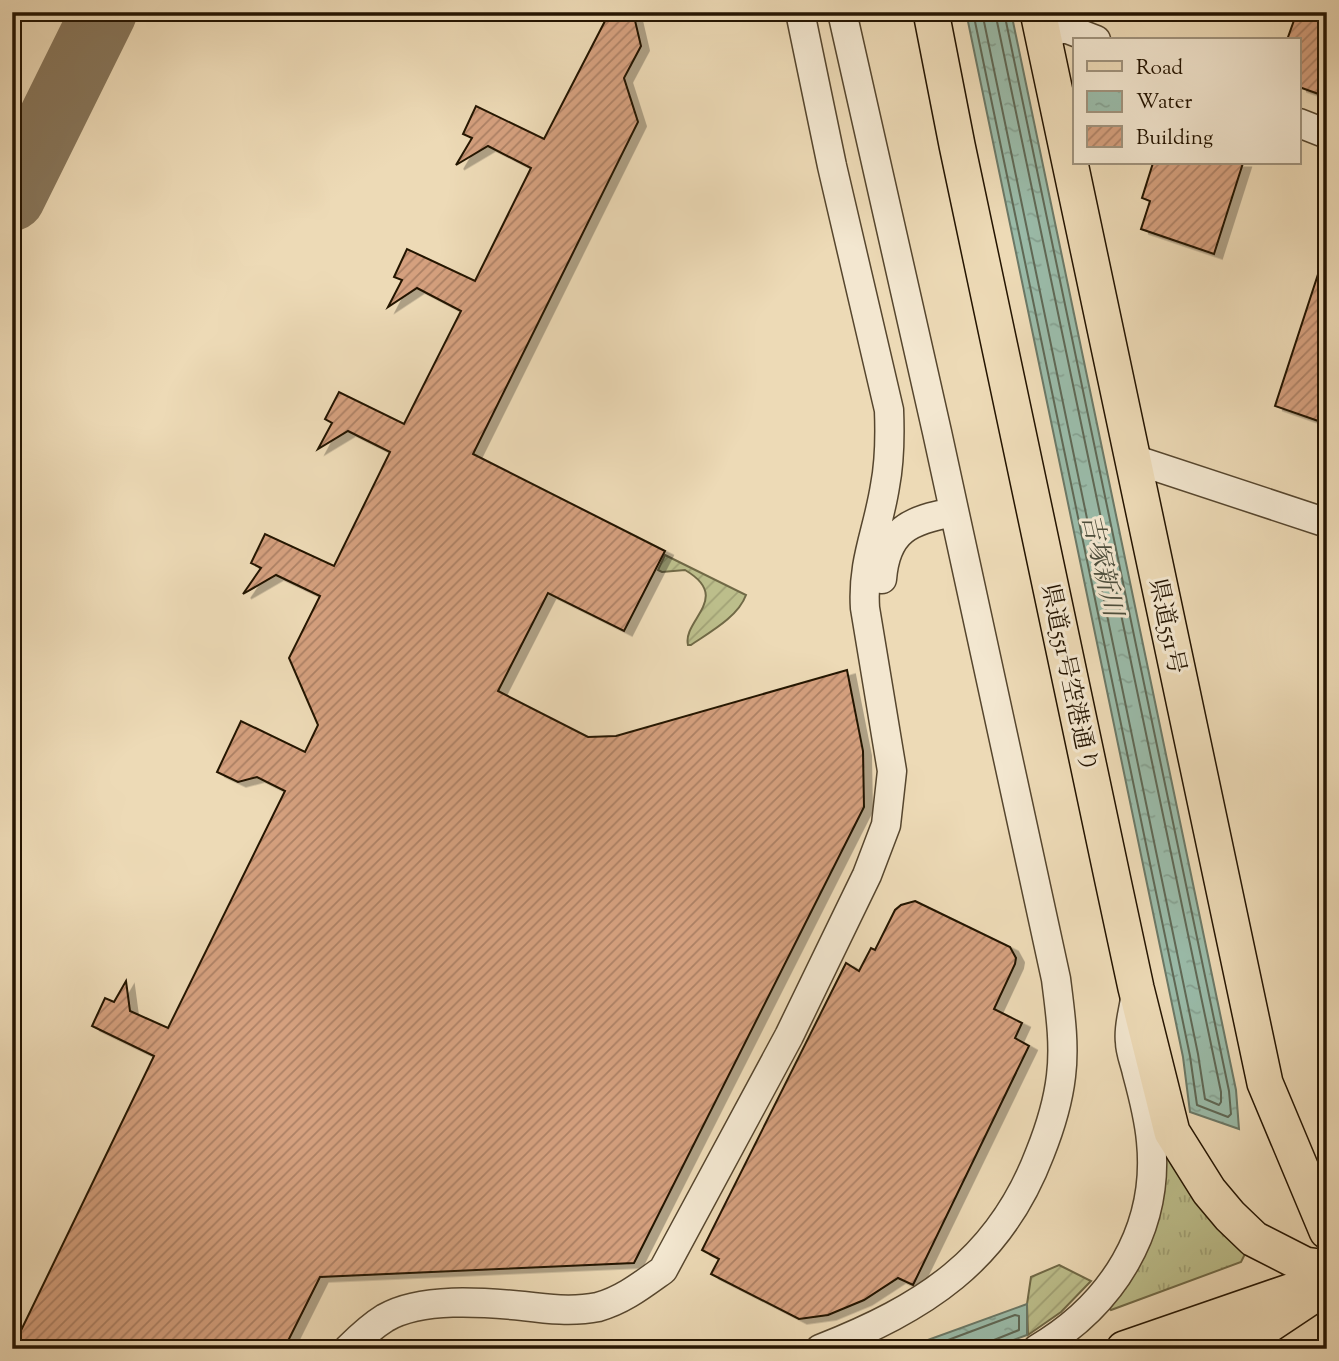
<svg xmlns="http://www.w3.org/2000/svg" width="1339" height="1361" font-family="'Sorts Mill Goudy','Noto Serif JP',serif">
	<defs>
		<pattern id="grass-tufts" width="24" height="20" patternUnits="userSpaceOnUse" patternTransform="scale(1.75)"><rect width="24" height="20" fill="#bcbe8b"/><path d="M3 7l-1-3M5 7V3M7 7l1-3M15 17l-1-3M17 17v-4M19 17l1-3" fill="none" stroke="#a1a276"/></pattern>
		<pattern id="garden-furrows" width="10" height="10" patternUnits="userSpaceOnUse" patternTransform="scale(1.75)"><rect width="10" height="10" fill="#bcbe8b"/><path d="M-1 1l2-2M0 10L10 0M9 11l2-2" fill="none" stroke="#a1a276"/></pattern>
		<pattern id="water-ripples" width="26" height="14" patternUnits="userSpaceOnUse" patternTransform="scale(1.75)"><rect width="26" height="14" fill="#9abba9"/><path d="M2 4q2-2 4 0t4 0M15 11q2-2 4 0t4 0" fill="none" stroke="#85a090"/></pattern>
		<pattern id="building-hatch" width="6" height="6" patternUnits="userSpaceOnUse" patternTransform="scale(1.75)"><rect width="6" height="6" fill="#d5a07e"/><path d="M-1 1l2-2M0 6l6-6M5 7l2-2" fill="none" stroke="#ad8165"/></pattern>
		<filter id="shadow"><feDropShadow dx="8" dy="4.5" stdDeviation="0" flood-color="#0004"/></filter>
	</defs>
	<rect width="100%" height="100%" fill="#eddab6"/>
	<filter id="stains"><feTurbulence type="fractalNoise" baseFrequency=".00286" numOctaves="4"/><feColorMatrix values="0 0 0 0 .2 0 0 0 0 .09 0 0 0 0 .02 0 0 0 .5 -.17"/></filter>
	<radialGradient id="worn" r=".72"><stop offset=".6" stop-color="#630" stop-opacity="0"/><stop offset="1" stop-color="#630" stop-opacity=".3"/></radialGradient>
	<path fill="url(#grass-tufts)" stroke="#706946" stroke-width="2" d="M1161,1149l84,105 -4,8 -130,48 -5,-5z"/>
	<path fill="url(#garden-furrows)" stroke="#706946" stroke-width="2" d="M665,555l81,40c-8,22 -36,37 -55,50h-3c-6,-25 45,-47 -3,-75l-23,2 -4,-2z
		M1059,1265l32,16 -30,31 -33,23 -1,-31 4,-27z"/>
	<path fill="url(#water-ripples)" stroke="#6b7866" stroke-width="2" d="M966,12h45l225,1078 3,39 -49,-17 -7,-55z
		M1027,1304v31l-38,14h-86z"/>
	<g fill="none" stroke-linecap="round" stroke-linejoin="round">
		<path stroke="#5f6855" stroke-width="2" d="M973,12l217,1044 7,49 31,12 3,-3 -2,-23 -225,-1079
			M982,12l216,1042 7,45 14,6 2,-3v-10l-226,-1080
			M924,1349l91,-34 4,1v14l-25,10 -3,9"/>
		<path stroke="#88775c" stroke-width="66" d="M12,198l92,-186"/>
	</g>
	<path fill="url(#building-hatch)" stroke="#241401" stroke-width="2" filter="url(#shadow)" d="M603,12h30l8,34 -17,32 14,44 -165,332 192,97 -41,80 -76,-38 -50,98 90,46 28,-1 231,-66 16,81 1,56 -230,456 -314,14 -36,72h-272l142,-293 -62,-30 13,-28 9,4 12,-21 4,30 38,17 117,-237 -28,-14 -19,5 -21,-10 24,-51 64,31 13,-27 -29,-67 31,-62 -44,-21 -33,19 18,-26 -10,-5 14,-29 69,32 56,-114 -42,-21 -30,18 14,-26 -7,-4 14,-27 65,32 57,-113 -44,-23 -29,19 14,-27 -8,-3 13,-28 68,32 56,-113 -43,-22 -32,19 16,-27 -9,-4 13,-28 68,33 61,-118z
		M1297,12h30v85l-28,-10v-47h-12z
		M1153,163h90l-29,91 -73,-25 9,-28 -8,-3z
		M1323,259h4v165l-52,-18z
		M915,901l95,46 6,11 -1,6 -21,45 28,14 -7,15 14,8 -116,239 -15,-7 -34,22 -36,15 -29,4 -88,-45 8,-15 -17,-9 144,-287 13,8 12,-23 4,2 20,-40 6,-5z"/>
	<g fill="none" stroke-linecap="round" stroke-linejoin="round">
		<defs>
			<path id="minor" d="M1043,35l22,-7 31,12
				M1299,123l28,11
				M1133,459l194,64
				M882,579c4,-49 28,-59 72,-67
				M348,1349c11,-11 24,-23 37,-31 36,-21 98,-16 138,-12 24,3 50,6 75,1 25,-7 44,-22 65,-37l126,-234 78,-161 19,-50 6,-54 -27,-163c-3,-47 13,-77 20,-122 5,-26 5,-51 4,-76l-57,-244 -32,-154
				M820,1349c104,-41 179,-88 220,-196 10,-25 18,-51 21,-77 4,-32 -1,-65 -5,-97l-119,-547 -95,-420
				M1037,1349c75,-44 123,-119 114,-208 -2,-23 -8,-46 -14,-68 -2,-10 -7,-21 -7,-31 -2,-14 3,-29 5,-43"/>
			<path id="major" d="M931,12l26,133 156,736 23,107 36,144 37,59 21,25 24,23 51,26 22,3
				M1038,12l227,1071 62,148
				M1124,1349l203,-70
				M1208,1349l53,-19 51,-34"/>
		</defs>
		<use href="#minor" stroke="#56462e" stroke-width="31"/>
		<use href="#major" stroke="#241401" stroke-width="38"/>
		<use href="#minor" stroke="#f3e7d0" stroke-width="28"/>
		<use href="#major" stroke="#eddab6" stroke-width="35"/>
	</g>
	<g text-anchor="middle" stroke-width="6" stroke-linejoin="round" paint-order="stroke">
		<g font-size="24" fill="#241401" stroke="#f3e7d0">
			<text transform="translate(1168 626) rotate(78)" y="8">県道551号</text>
			<text transform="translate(1070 678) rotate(78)" y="8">県道551号空港通り</text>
		</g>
		<g font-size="26" font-style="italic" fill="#4d4e3c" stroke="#f3e7d0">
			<text transform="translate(1103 565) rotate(77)" y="9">吉塚新川</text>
		</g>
	</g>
	<rect width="1339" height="1361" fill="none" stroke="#eddab6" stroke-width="42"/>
	<rect x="14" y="14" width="1311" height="1333" fill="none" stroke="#241401" stroke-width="3.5"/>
	<rect x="21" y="21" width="1297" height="1319" fill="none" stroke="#241401" stroke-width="2"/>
	<rect x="1073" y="38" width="228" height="126" fill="#f3e7d0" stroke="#a0937d" stroke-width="2"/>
	<rect x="1087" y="61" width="35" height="10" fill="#eddab6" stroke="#a0937d" stroke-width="2"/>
	<text x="1136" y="74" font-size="21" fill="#241401">Road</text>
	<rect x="1087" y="91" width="35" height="21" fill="url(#water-ripples)" stroke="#a0937d" stroke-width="2"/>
	<text x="1136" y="108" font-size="21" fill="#241401">Water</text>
	<rect x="1087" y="126" width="35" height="21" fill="url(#building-hatch)" stroke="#a0937d" stroke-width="2"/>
	<text x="1136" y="144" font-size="21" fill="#241401">Building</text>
	<rect width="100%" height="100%" filter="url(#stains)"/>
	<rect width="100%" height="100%" fill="url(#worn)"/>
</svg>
